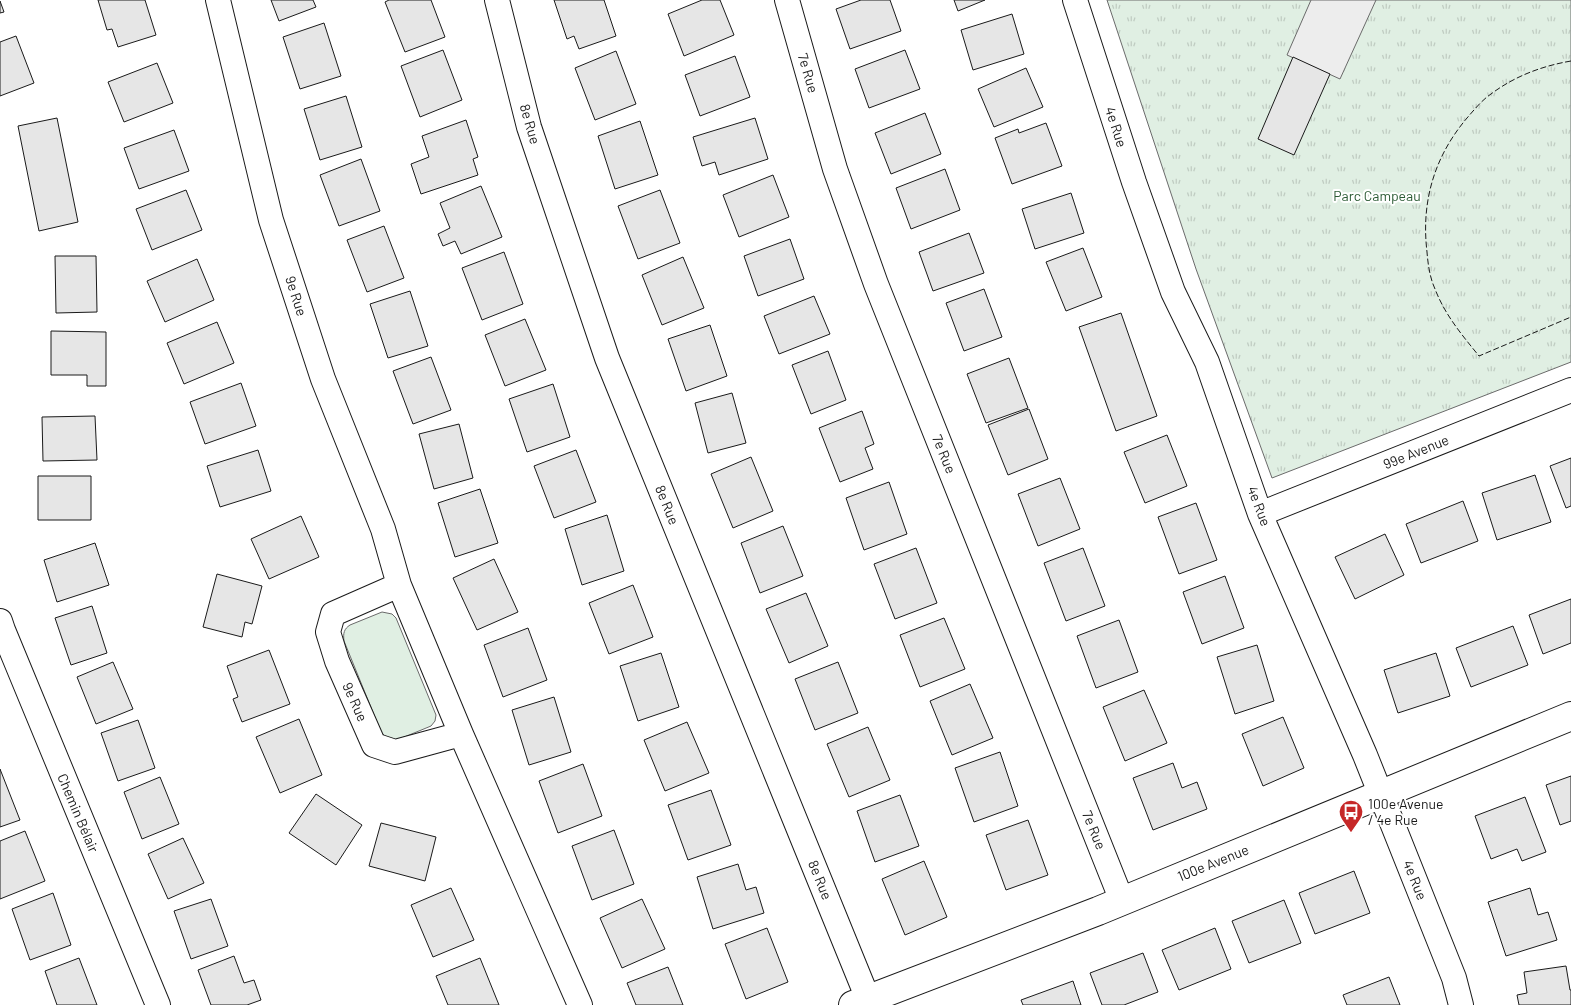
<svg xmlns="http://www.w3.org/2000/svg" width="1571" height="1005" font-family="Barlow,sans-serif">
	<defs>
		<pattern id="park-tufts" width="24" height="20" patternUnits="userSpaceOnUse" patternTransform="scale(1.25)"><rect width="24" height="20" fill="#e0efe3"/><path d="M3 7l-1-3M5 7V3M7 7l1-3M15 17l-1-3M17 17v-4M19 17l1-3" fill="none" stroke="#c0ccc2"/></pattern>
	</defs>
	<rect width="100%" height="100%" fill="#fff"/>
	<path fill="#e0efe3" stroke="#6a6a6a" d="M382,612l10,2 4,4 40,97 -1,6 -4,5 -34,14 -11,-3 -5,-5 -37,-91c-1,-8 0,-12 6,-16z"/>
	<path fill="url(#park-tufts)" stroke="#6a6a6a" d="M1107,0h464v362l-299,116 -76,-209z"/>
	<path fill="#ededed" stroke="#6a6a6a" d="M1311,0h65l-36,79 -53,-24z"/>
	<path fill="#e6e6e6" stroke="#1a1a1a" d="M98,0h47l11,35 -38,12 -6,-18 -5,1z
		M271,0h42l3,7 -37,14z
		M389,0h42l14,37 -40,15 -20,-50z
		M554,0h50l12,36 -37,13 -5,-13 -7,3z
		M702,0h18l14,35 -50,21 -16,-42z
		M861,0h29l11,31 -51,18 -14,-40z
		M954,0h31l-27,11z
		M0,1l4,11 -4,1z
		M1012,14l12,40 -51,16 -12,-40z
		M324,23l17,53 -41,13 -17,-52z
		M16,36l18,47 -34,13v-54z
		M443,50l19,50 -42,17 -19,-51z
		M905,50l15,39 -51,19 -14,-39z
		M616,51l20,53 -41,16 -20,-52z
		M735,56l15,41 -50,19 -15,-41z
		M1293,57l37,17 -36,81 -36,-16z
		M157,63l16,40 -49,19 -16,-40z
		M1026,68l17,39 -49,20 -16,-38z
		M346,96l16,51 -42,13 -16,-51z
		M925,113l16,41 -50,20 -16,-41z
		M57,118l21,104 -39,9 -21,-105z
		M755,118l13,41 -49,16 -4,-13 -13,4 -9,-29z
		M466,120l12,37 -5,2 5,16 -57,19 -10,-30 18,-7 -7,-21z
		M640,121l18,54 -43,14 -17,-53z
		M1046,123l16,43 -50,18 -17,-46 23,-9 1,4z
		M174,130l15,41 -50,18 -15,-41z
		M361,159l19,52 -41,15 -19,-51z
		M945,169l15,41 -49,19 -15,-41z
		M773,175l16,42 -50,20 -16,-42z
		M481,186l21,51 -41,17 -6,-13 -12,5 -5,-12 12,-6 -10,-25z
		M186,190l16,40 -50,20 -16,-41z
		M660,190l20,53 -42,16 -20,-53z
		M1071,193l13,40 -49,16 -13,-40z
		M384,226l20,52 -37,14 -20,-52z
		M969,233l15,40 -51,18 -14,-39z
		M790,239l14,40 -46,17 -14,-40z
		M1083,248l19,49 -36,14 -20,-49z
		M504,252l19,52 -41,16 -20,-52z
		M55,256h41l1,56 -41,1z
		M683,257l21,51 -42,17 -20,-50z
		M197,259l17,41 -49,22 -18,-41z
		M984,289l18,48 -38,14 -18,-48z
		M410,291l18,55 -40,12 -18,-54z
		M814,296l16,38 -51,20 -15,-38z
		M1121,313l36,103 -41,15 -37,-104z
		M525,319l21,51 -41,16 -20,-51z
		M217,322l17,41 -50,21 -17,-41z
		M710,325l17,51 -41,15 -18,-52z
		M51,331l55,1v54h-19v-11h-36z
		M828,351l18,49 -35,14 -19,-49z
		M431,357l20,53 -38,14 -20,-53z
		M1009,358l19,50 -42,15 -19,-49z
		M241,383l15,43 -51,18 -15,-42z
		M553,384l17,53 -43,15 -18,-53z
		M732,393l14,50 -38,10 -13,-50z
		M1029,409l19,50 -40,16 -20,-50z
		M862,411l12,33 -9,4 8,21 -33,13 -21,-54z
		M95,416l2,44 -54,1 -1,-44z
		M459,424l14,54 -39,11 -15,-55z
		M1167,435l20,51 -42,17 -21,-51z
		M258,450l13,41 -51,16 -13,-41z
		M576,450l20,52 -42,16 -20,-52z
		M751,457l22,54 -40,17 -22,-54z
		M1571,458v48l-5,2 -16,-42z
		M1535,475l16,47 -54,18 -15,-47z
		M38,476h53v44h-53z
		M1060,478l20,51 -42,17 -20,-52z
		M889,482l18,52 -43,16 -18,-52z
		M480,489l18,54 -43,14 -17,-54z
		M1463,501l15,40 -57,22 -15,-39z
		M1196,503l21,57 -38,14 -21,-57z
		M607,515l17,56 -42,14 -17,-56z
		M301,516l18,41 -50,22 -18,-40z
		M783,526l20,50 -43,17 -19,-50z
		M1385,534l19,41 -49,24 -20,-42z
		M95,543l14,42 -52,17 -13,-42z
		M916,548l21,55 -42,16 -21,-55z
		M1083,548l22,58 -39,15 -22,-58z
		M494,559l24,53 -41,18 -24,-52z
		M217,574l45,12 -10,38 -7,-2 -3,15 -39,-10z
		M1225,576l19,52 -42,16 -19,-52z
		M633,585l20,52 -44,17 -20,-51z
		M806,593l22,53 -39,17 -23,-54z
		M1571,599v44l-28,11 -14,-39z
		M92,606l15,47 -36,12 -16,-47z
		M944,618l21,51 -45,18 -20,-52z
		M1119,620l19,52 -42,16 -19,-52z
		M1513,626l15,39 -57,22 -15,-39z
		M528,628l19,52 -44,17 -19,-52z
		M1257,645l17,56 -39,13 -18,-57z
		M269,650l21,54 -48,18 -9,-23 5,-2 -11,-31z
		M661,653l18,54 -41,14 -18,-55z
		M1436,653l14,43 -52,17 -14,-43z
		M113,662l20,47 -37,15 -19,-47z
		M838,662l20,51 -43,17 -20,-51z
		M970,684l23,54 -41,17 -22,-54z
		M1144,690l23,53 -42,18 -22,-54z
		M554,697l17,55 -42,13 -17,-55z
		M1283,717l21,51 -41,18 -21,-52z
		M299,719l23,56 -42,18 -24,-56z
		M138,720l17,48 -37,13 -17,-48z
		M687,722l22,51 -44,18 -21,-51z
		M868,727l22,53 -41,17 -22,-53z
		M1000,752l18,54 -44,16 -19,-54z
		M1173,763l9,25 15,-6 10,27 -54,21 -20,-52z
		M583,764l19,52 -44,17 -19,-52z
		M0,769l20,51 -20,7z
		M1571,776v45l-11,4 -14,-40z
		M160,777l19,47 -37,15 -18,-47z
		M711,790l20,55 -43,15 -20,-55z
		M316,794l46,31 -26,40 -47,-32z
		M900,795l19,51 -44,16 -18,-51z
		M1525,797l21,55 -24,9 -5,-12 -26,10 -16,-43z
		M1028,820l20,55 -42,15 -20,-55z
		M381,823l55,14 -11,44 -56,-15z
		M614,830l20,54 -42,16 -20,-54z
		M25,831l20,50 -45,18v-58z
		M183,838l21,45 -36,16 -20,-45z
		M924,861l23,56 -42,18 -23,-56z
		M738,864l8,26 10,-3 8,26 -51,16 -16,-52z
		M1354,871l16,42 -55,21 -16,-41z
		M451,888l23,52 -41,17 -22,-52z
		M1530,888l8,27 10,-3 9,28 -51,16 -18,-54z
		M53,893l18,52 -41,15 -18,-51z
		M211,899l17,47 -37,13 -17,-48z
		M642,899l23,50 -43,19 -22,-50z
		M1284,900l17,43 -52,20 -17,-42z
		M767,928l21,54 -42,17 -21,-55z
		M1215,928l16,41 -52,21 -17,-40z
		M1143,953l15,39 -34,13h-22l-12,-32z
		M234,956l10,27 10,-3 7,20 -14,5h-36l-13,-35z
		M79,958l18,47h-40l-12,-34z
		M480,958l19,47h-51l-12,-29z
		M1566,966l4,24h1v15h-52l-2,-10 10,-2 -3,-21z
		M668,967l15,38h-47l-9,-22z
		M1389,977l11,28h-53l-4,-10z
		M1073,981l8,24h-58l-2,-5z"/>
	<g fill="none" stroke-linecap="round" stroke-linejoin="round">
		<defs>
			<path id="minor" d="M218,0l53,220 52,159 60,150 16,56 62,149 119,271
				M497,0l32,127 78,231 261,641
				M787,0l48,169 41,115 246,617
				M1075,0l59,182 39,110 34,70 53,152 105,241 89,223 7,27
				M1260,514l311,-124
				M399,585l-66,29 -5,18 9,29 37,84 21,7 66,-18
				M0,621l3,9 155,375"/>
			<path id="tertiary" d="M853,1005l245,-94 473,-195"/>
		</defs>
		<use href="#minor" stroke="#1a1a1a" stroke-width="26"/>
		<use href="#tertiary" stroke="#1a1a1a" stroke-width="30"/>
		<use href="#minor" stroke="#fff" stroke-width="24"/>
		<use href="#tertiary" stroke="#fff" stroke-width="28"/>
		<path stroke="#1a1a1a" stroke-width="1" stroke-dasharray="6 2.5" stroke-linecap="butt" d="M1571,61c-29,5 -56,15 -80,33 -9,6 -17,16 -24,24 -33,39 -46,84 -40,134 1,13 3,26 8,37 10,26 27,46 44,67l92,-39"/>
	</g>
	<defs>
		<symbol id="bus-pin" viewBox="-11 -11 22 30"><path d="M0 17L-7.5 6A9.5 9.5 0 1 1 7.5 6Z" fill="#c62828" stroke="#fff"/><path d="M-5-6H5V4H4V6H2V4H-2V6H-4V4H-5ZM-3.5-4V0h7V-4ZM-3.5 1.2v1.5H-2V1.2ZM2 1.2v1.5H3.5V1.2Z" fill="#fff"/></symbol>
	</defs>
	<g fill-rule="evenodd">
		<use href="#bus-pin" x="1337" y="798" width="28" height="38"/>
	</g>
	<g text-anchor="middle" stroke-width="4" stroke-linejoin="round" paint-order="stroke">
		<g font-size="14" fill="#1a1a1a" stroke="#fff">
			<text transform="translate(808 73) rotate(74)" y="5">7e Rue</text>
			<text transform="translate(530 124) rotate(74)" y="5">8e Rue</text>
			<text transform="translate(1116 127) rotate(72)" y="5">4e Rue</text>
			<text transform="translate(296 296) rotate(72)" y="5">9e Rue</text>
			<text transform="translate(1416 452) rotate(-22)" y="5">99e Avenue</text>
			<text transform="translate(944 454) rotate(68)" y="5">7e Rue</text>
			<text transform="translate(667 505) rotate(68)" y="5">8e Rue</text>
			<text transform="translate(1259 506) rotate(69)" y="5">4e Rue</text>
			<text transform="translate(355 702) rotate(66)" y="5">9e Rue</text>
			<text transform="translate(78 813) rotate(67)" y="5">Chemin Bélair</text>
			<text transform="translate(1094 830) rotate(68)" y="5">7e Rue</text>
			<text transform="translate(1213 863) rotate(-22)" y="5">100e Avenue</text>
			<text transform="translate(820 880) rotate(68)" y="5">8e Rue</text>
			<text transform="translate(1415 880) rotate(68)" y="5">4e Rue</text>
		</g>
		<g font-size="14" fill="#2b5a34" stroke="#fff">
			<text x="1377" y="201">Parc Campeau</text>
		</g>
		<g font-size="14" fill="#1a1a1a" stroke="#fff" text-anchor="start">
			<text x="1368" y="809">100e Avenue<tspan x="1368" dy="16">/ 4e Rue</tspan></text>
		</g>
	</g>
</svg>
